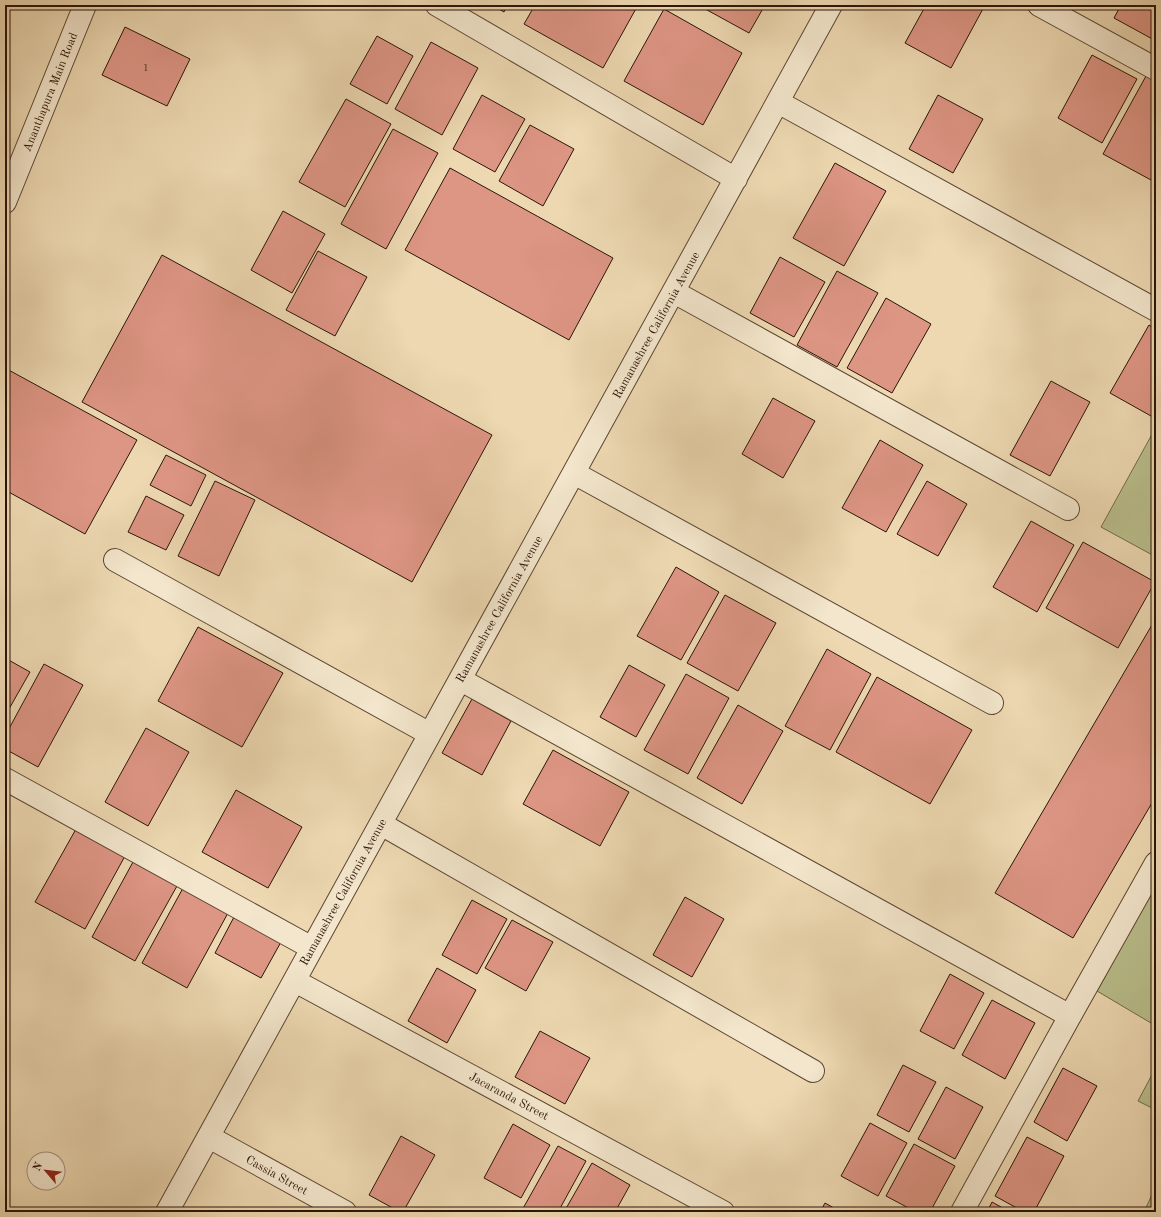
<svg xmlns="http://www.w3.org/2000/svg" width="1161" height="1217" font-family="'Old Standard TT',serif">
	<rect width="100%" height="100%" fill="#edd8b1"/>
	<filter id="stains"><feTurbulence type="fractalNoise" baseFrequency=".005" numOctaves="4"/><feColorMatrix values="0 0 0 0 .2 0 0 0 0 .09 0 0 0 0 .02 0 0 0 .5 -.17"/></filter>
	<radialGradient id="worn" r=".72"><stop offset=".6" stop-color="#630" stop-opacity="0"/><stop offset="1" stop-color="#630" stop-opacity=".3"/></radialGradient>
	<path fill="#b9be8b" stroke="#726a4a" d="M1156,427v130l-55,-30z
		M1156,883v143l-59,-35z
		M1156,1067v43l-18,-9z
		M1156,1186v26h-12z"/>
	<path fill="#dd9584" stroke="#2b1508" d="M492,5h15l-3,7z
		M535,5h103l-35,63 -79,-44z
		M698,5h67l-16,28z
		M926,5h59l-34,63 -46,-25z
		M1121,5h35v36l-42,-23z
		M664,9l78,44 -39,72 -79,-44z
		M125,27l65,32 -23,47 -65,-31z
		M377,36l36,20 -26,48 -37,-20z
		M431,42l47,26 -36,67 -47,-26z
		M1092,55l45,24 -35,64 -44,-25z
		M1146,76l10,6v89l-5,9 -48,-26z
		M482,95l43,24 -30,53 -42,-23z
		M938,95l45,24 -30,54 -44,-24z
		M346,99l45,25 -46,83 -46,-25z
		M530,125l44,24 -31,57 -44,-25z
		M393,129l45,24 -52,96 -45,-25z
		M835,163l51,28 -42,75 -51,-28z
		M450,168l163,90 -44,82 -164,-90z
		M283,211l42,23 -33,59 -41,-23z
		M318,251l49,26 -32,59 -49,-26z
		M162,255l330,180 -80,147 -330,-180z
		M780,257l45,25 -31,55 -44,-24z
		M837,271l41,22 -41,74 -40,-22z
		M886,298l45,26 -39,69 -45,-25z
		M1149,325l7,5v77l-5,9 -41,-23z
		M5,368l132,72 -52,94 -80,-44z
		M1051,381l39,21 -40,74 -40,-21z
		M773,398l42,23 -32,57 -41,-24z
		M880,440l43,25 -37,67 -44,-24z
		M166,455l40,20 -15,31 -41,-21z
		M215,481l40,19 -36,76 -41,-20z
		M927,481l40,23 -29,52 -41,-22z
		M146,496l38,19 -18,35 -38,-18z
		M1031,521l43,24 -37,67 -44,-25z
		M1083,542l72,40 -37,66 -72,-40z
		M676,567l43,25 -38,68 -44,-24z
		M725,595l51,28 -38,68 -51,-28z
		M1156,618v178l-83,142 -78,-45z
		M198,627l85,46 -41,74 -84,-46z
		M827,649l44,25 -41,76 -45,-24z
		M5,658l25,14 -25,44z
		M44,664l39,21 -45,82 -33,-18v-13z
		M629,665l36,20 -29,52 -36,-20z
		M686,674l43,24 -41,76 -44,-24z
		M877,677l95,53 -42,74 -94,-52z
		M472,699l39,22 -29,54 -40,-22z
		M738,705l45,26 -41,73 -45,-26z
		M146,728l43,24 -41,74 -43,-24z
		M553,750l76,42 -29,54 -77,-42z
		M236,790l66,37 -34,61 -66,-36z
		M76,829l49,27 -40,73 -50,-27z
		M133,862l44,24 -42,75 -43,-24z
		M183,888l45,25 -41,75 -45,-25z
		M685,897l39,22 -32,58 -39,-22z
		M472,900l35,19 -30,55 -35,-19z
		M234,917l47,25 -20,36 -46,-25z
		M512,920l41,22 -27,49 -41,-23z
		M437,968l39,22 -29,53 -39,-22z
		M950,974l34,19 -30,56 -34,-18z
		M992,1000l43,23 -30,56 -43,-24z
		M540,1031l50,27 -25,46 -50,-27z
		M903,1065l33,17 -27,50 -32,-17z
		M1063,1068l34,18 -30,55 -33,-19z
		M946,1087l37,20 -28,52 -37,-20z
		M870,1123l37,20 -29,53 -37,-20z
		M513,1124l37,21 -29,53 -37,-20z
		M401,1136l34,19 -32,57h-3l-31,-17z
		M1027,1137l37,19 -30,56h-10l-29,-16z
		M914,1144l41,22 -25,46h-14l-30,-16z
		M558,1146l28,15 -28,51h-37z
		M592,1163l38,22 -15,27h-51z
		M992,1202l18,10h-23z
		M825,1203l16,9h-21z"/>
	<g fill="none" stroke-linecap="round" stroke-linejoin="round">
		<defs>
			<path id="minor" d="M437,5l299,174
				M1039,5l117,64
				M778,102l378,208
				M5,202l80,-197
				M674,292l394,217
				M574,473l418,230
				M115,560l315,174
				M461,680l609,336 -108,196
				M5,779l307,169
				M381,824l432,247
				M295,981l428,231
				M1070,1016l86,-153
				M209,1137l136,75
				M167,1212l664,-1207"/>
		</defs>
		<use href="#minor" stroke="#5c4632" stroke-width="24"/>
		<use href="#minor" stroke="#f3e6cc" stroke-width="22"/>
	</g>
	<g text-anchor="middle" stroke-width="4" stroke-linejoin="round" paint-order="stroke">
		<g font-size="10" fill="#583527">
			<text x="146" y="71">1</text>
		</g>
		<g font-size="12" fill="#2b1508" stroke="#f3e6cc">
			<text transform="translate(50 92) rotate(-68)" y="4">Ananthapura Main Road</text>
			<text transform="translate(656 325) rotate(-61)" y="4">Ramanashree California Avenue</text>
			<text transform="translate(499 609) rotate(-61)" y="4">Ramanashree California Avenue</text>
			<text transform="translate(343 892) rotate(-61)" y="4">Ramanashree California Avenue</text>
			<text transform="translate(509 1096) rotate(28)" y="4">Jacaranda Street</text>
			<text transform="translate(277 1175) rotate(29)" y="4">Cassia Street</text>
		</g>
	</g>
	<rect width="1161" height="1217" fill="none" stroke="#edd8b1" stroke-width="20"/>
	<rect x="6" y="6" width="1149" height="1205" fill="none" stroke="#2b1508" stroke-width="2"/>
	<rect x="10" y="10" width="1141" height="1197" fill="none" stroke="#2b1508"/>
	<g transform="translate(46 1171) rotate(298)"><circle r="19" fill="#f3e6cc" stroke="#a3927e"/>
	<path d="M0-3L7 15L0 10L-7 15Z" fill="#8f2418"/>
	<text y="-6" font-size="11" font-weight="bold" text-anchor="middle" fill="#2b1508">N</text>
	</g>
	<rect width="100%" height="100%" filter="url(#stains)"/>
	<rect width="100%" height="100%" fill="url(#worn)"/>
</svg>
